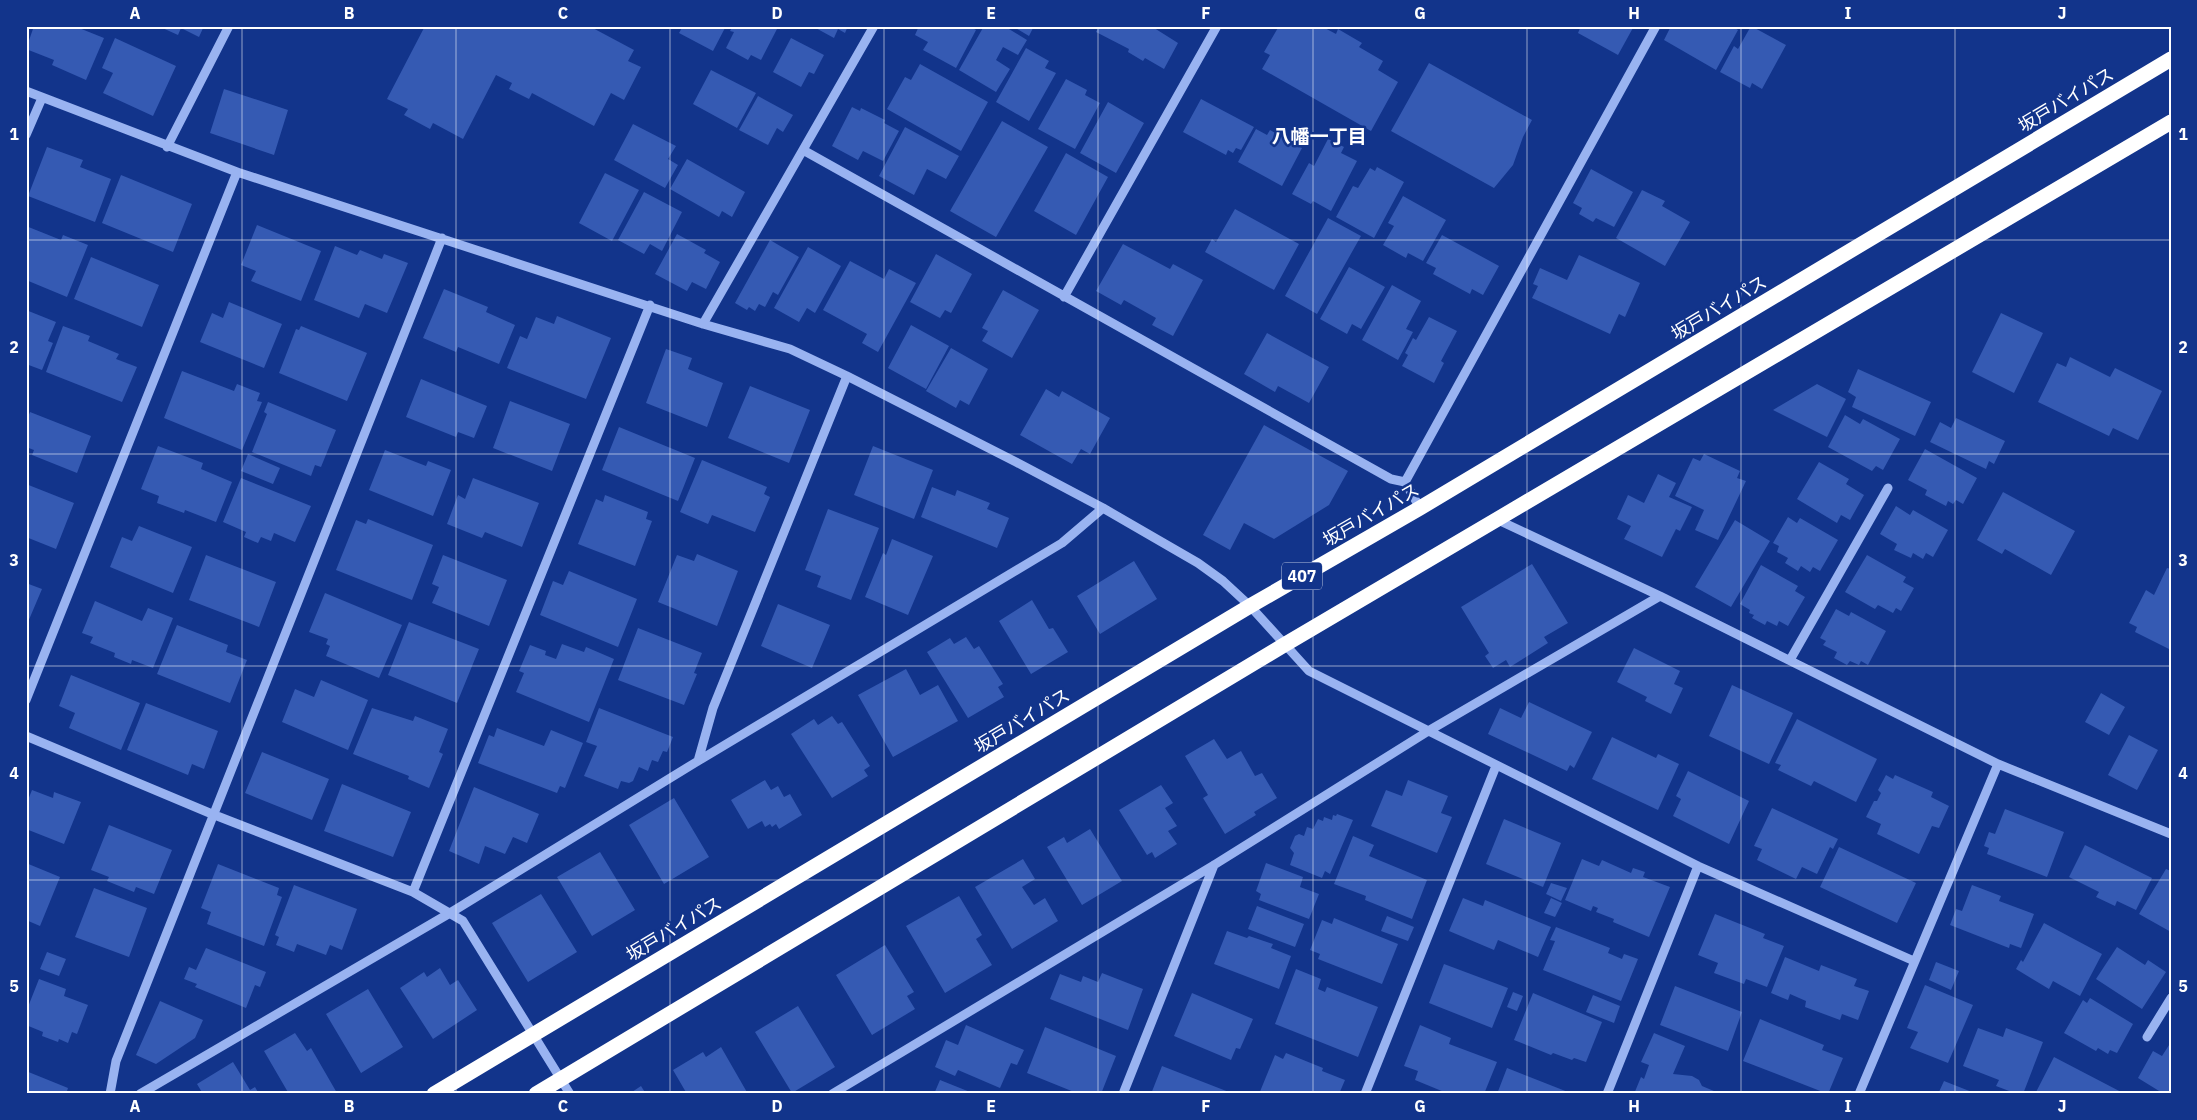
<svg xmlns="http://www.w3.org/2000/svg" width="2197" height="1120" font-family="'IBM Plex Sans','Noto Sans JP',sans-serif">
	<rect width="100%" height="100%" fill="#12348b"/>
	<path fill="#355ab3" d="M34,26h40l30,12 -18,42 -34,-15 2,-5 -28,-11z
		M158,26h46l-5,11 -18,-9 -3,7z
		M425,26h164l45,24 -6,11 13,6 -17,33 -13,-7 -17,33 -62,-33 -3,6 -20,-10 3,-6 -16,-8 -33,64 -30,-16 -3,6 -26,-14 4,-6 -21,-10z
		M683,26h43l-13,25 -34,-18z
		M733,26h38l6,3 -16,31 -10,-5 -3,5 -22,-12 8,-16 -4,-1z
		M812,26h36l-3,7 -7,-4 -4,9z
		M919,26h50l7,4 -20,38 -33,-18 5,-8 -13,-7z
		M984,26h20l23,14 -9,15 -15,-8 -7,13 14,9 -14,23 -37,-22z
		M1012,26h22l-5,10z
		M1099,26h52l27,17 -14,26 -19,-11 -2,3 -15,-9 1,-3 -33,-17z
		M1279,26h42l15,8 2,-5 24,14 -3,4 24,14 -5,9 20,12 -27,49 -109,-62 8,-14 -6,-3z
		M1581,26h53l-16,29 -40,-22z
		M1671,26h61l6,4 -22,40 -52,-30z
		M1751,26l35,19 -24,44 -10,-6 -2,5 -30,-16 14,-26 4,3z
		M115,38l61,28 -23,50 -50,-23 10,-20 -11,-5z
		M791,38l33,17 -10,19 -5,-2 -8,15 -28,-15z
		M1026,48l23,13 -4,7 11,5 -27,48 -33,-19z
		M1429,63l103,57 -9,17 -10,28 -19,23 -103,-57z
		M920,64l68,38 -27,49 -74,-42 18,-32 6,3z
		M711,70l45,23 -19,35 -44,-24z
		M1066,79l21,11 -2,5 15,8 -25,46 -37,-20z
		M224,89l64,21 -14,45 -64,-22z
		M758,96l35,19 -10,17 -6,-4 -9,17 -29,-15z
		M1201,99l53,28 -13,23 -5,-2 -3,5 -5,-3 -2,5 -43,-23z
		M1108,102l36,21 -28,50 -36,-20z
		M852,107l8,4 1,-3 24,12 -1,3 15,8 -16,30 -20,-10 -5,9 -26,-14z
		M1002,121l46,26 -52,90 -46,-26z
		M633,124l43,22 -8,13 10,6 -13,23 -51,-28z
		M905,127l54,29 -13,23 -19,-10 -13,26 -35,-19z
		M1256,129l11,6 3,-5 32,18 -20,38 -44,-24z
		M1328,139l16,8 -3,6 16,8 -26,50 -18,-10 -2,3 -19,-10 17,-31 5,3z
		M47,147l36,13 -3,7 31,12 -16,43 -67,-26z
		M1066,153l42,24 -32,58 -42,-24z
		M687,159l58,33 -13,25 -10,-6 -3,6 -49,-28z
		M1377,167l27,15 -30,56 -38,-21 17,-31 5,2 12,-20 5,3z
		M1591,169l42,23 -19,35 -18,-9 -3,4 -14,-8 3,-6 -9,-5z
		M605,173l34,17 -27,51 -33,-18z
		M121,175l71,29 -19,48 -71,-29z
		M1642,190l23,11 -3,5 28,16 -25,44 -49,-28z
		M644,192l38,20 -20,39 -12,-7 -6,10 -26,-14z
		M1403,196l43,24 -23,41 -15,-8 -2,5 -23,-13 11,-19 -6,-3z
		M1235,209l64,35 -25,46 -69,-38 7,-13 4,3z
		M1328,218l33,18 -44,78 -32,-18z
		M257,225l64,26 -20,50 -50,-20 5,-10 -15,-6z
		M26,226l35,14 2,-5 25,10 -21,52 -41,-17z
		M677,234l29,16 -2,3 16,9 -14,27 -14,-7 -5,9 -32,-17z
		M1442,235l57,31 -16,29 -11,-6 -2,5 -37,-20 3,-6 -10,-5z
		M770,240l29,17 -21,38 -5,-3 -8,15 -6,-3 -4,7 -6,-4 -2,3 -12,-7z
		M1123,244l47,25 3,-5 30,16 -30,56 -21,-11 4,-7 -32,-18 -3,5 -25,-14z
		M335,246l22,9 3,-5 22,9 2,-5 24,9 -21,50 -22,-9 -6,14 -45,-18z
		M808,247l33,19 -26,47 -8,-5 -8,14 -25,-14z
		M936,254l36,20 -21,39 -6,-3 -5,8 -30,-16z
		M1579,255l61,28 -15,34 -6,-3 -9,20 -78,-36 6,-12 -5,-2 7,-16 27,12z
		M91,257l68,28 -17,42 -68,-28z
		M850,261l34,18 5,-10 27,14 -38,69 -16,-9 5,-9 -44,-24z
		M1349,267l36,20 -24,42 -9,-5 -5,10 -27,-15z
		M1392,285l29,16 -15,28 7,3 -15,28 -36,-20z
		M444,289l44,18 -2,5 29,13 -16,39 -41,-17 -2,5 -33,-14z
		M1003,290l36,20 -27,48 -30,-17 6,-10 -6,-3z
		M229,302l53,22 -18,44 -64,-26 12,-29 11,5z
		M26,310l30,12 -8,19 5,2 -11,27 -16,-6z
		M2001,313l42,20 -29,60 -42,-21z
		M557,316l54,22 -25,61 -79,-31 13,-32 7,3 9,-22 18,7z
		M1429,317l28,14 -16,30 3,2 -10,20 -32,-17 6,-11 -3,-2 8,-15 3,2z
		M911,325l38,21 -23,43 -38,-21z
		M63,326l27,10 -2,5 31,13 -3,5 21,8 -15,35 -76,-30z
		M301,326l66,27 -20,48 -68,-28 17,-44 3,1z
		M1267,333l62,34 -20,36 -31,-17 -3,6 -31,-18z
		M951,348l37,21 -19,36 -9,-5 -4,8 -30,-17z
		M666,349l26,9 -4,11 35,14 -16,44 -61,-24z
		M2070,357l40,20 5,-9 47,23 -24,49 -25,-12 -4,8 -71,-34 19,-39 9,4z
		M1858,369l73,33 -16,34 -63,-29 4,-10 -8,-5z
		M182,371l52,20 3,-7 23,9 -3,8 5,1 -20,48 -78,-32z
		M421,379l66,27 -13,32 -16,-6 -2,5 -50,-20z
		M1817,384l29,15 -19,38 -54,-27z
		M750,386l60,24 -21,53 -61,-25z
		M1046,389l13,8 3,-6 48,27 -20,36 -9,-5 -9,15 -52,-29z
		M510,401l60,23 -18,47 -59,-23z
		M268,402l68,28 -15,37 -6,-2 -4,11 -59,-24 15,-38 -3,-2z
		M30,412l61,24 -14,37 -45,-18 2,-5 -8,-3v-25z
		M1845,415l15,9 3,-5 37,20 -17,31 -7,-4 -4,5 -44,-24z
		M1956,418l49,23 -11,23 -5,-3 -3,8 -56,-27 10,-20 11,6z
		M1264,425l84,46 -19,34 -55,34 -30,-16 -14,27 -27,-15z
		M619,427l76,31 -17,43 -76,-31z
		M158,446l45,17 -2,6 31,13 -16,40 -31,-12 -1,3 -27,-10 2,-7 -18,-7z
		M873,446l60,24 -19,49 -60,-24z
		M1925,449l52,29 -14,26 -7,-4 -3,4 -5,-3 -2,5 -21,-11 2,-5 -19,-10z
		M385,450l41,16 2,-5 23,9 -18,46 -64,-26z
		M248,454l32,14 -7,16 -32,-13z
		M1704,454l36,17 -3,7 9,3 -28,59 -23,-10 9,-20 -29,-14 18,-38 7,3z
		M702,460l65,27 -3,7 6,3 -15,35 -43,-17 -4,9 -28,-12z
		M1819,462l30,17 -3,5 18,11 -14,25 -9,-5 -4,8 -40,-24z
		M1658,474l18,9 -7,14 23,10 -12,24 -4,-2 -14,28 -38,-18 7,-13 -14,-7 11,-24 16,8z
		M241,478l70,28 -16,36 -21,-9 -3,8 -10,-4 -3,6 -14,-6 2,-5 -23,-10z
		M473,478l66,25 -17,44 -37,-15 -3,6 -35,-14 11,-29 7,4z
		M26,484l48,19 -18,46 -30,-12z
		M932,487l23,9 2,-6 33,13 -3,6 22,9 -12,30 -76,-31z
		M2003,492l72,39 -24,44 -46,-26 -3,5 -25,-14z
		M605,495l43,17 -2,7 6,2 -17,45 -57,-22 18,-45 7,3z
		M1896,506l14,9 3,-5 35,20 -15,27 -7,-4 -3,6 -10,-6 -2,5 -17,-8 3,-6 -17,-10z
		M828,509l51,19 -28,72 -34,-13 4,-11 -16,-6z
		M1788,517l9,6 3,-5 38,22 -18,31 -7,-4 -3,5 -9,-6 -3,5 -13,-8 3,-5 -11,-6 2,-6 -6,-3z
		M368,519l65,26 -21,55 -76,-30 20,-50 10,4z
		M1735,520l35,21 -39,66 -36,-20z
		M139,526l53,21 -19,46 -63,-26 12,-30 10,4z
		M892,539l41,17 -25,59 -43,-18 18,-44 3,2z
		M697,554l41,17 -21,55 -59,-24 19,-47 17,6z
		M206,555l70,27 -17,45 -70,-27z
		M443,555l64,25 -18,46 -57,-23 7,-16 -7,-3z
		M1867,555l39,22 -3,5 11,6 -13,23 -5,-3 -3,5 -15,-8 -3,4 -30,-17z
		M1134,561l23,38 -57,35 -23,-38z
		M1532,564l36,59 -24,14 4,6 -38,24 -4,-7 -13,8 -8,-12 4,-3 -28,-46z
		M1761,565l37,21 -3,5 10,6 -17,29 -9,-5 -2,5 -10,-5 -2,4 -13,-7 2,-3 -5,-2 1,-3 -10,-6z
		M2167,568l4,1v81l-36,-18 2,-5 -8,-4 17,-33 8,5z
		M569,571l68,28 -19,48 -78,-32 13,-34 10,4z
		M26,583l16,6 -14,33 -2,-1z
		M325,593l77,32 -23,53 -53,-22 4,-10 -4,-2 2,-5 -19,-7z
		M1032,600l17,29 4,-1 15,24 -37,22 -32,-53z
		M95,601l47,20 6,-13 25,10 -20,50 -21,-8 -1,4 -17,-7 1,-4 -25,-10 3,-6 -11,-4z
		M778,604l52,21 -18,43 -51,-22z
		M1836,609l13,7 2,-4 35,19 -18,34 -7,-4 -2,4 -9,-4 -3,4 -13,-7 3,-6 -14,-7 3,-4 -6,-3z
		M409,622l70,27 -22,54 -69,-28z
		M177,625l51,20 -2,7 21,8 -17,43 -73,-29z
		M638,628l64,25 -8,20 3,1 -13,31 -66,-25z
		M966,637l8,12 5,-3 24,38 -5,3 6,10 -36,21 -41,-66 23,-14 4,6z
		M562,644l22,8 2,-5 28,12 -25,63 -73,-30 8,-19 -5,-2 11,-26 16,6 -1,4 11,4z
		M1634,648l46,23 -6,13 9,4 -12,26 -26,-13 2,-4 -30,-15z
		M906,669l14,26 18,-10 20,36 -65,36 -35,-62z
		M71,675l69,28 -19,47 -52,-22 6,-15 -16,-7z
		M321,680l47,20 -20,50 -66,-28 13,-33 19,8z
		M1732,685l61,28 -24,51 -60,-28z
		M2101,693l24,14 -16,28 -24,-13z
		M1529,702l63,30 -18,36 -4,-3 -3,6 -79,-37 12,-26 21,10z
		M146,703l72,28 -14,38 -12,-5 -4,11 -61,-25z
		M372,708l41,13 2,-5 33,13 -9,23 4,2 -14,34 -21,-9 1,-3 -56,-22z
		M599,708l74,29 -6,15 -4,-1 -5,11 -6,-2 -4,11 -9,-4 -6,14 -4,2 -8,-2 -3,8 -34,-13 13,-30 -11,-4z
		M832,716l6,8 4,-2 28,44 -6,4 4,6 -36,22 -41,-64 23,-15 4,6z
		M1797,719l80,40 -21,43 -42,-21 -3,5 -33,-16 3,-5 -6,-2z
		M497,728l47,18 7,-16 32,13 -18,45 -5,-2 -3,7 -79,-30 11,-28 5,2z
		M2129,735l29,15 -21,40 -29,-15z
		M1612,737l44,21 2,-4 21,10 -21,46 -66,-31z
		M1214,739l13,20 14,-8 14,25 7,-3 15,25 -23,14 2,3 -31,19 -22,-36 5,-3 -23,-39z
		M262,752l67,27 -17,41 -67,-27z
		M1688,771l61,30 -20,43 -56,-28 8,-17 -5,-3z
		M1886,775l7,4 2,-4 38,17 -2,5 18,9 -10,22 -7,-2 -13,28 -42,-20 4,-10 -15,-7 8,-16h3l4,-8 -3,-3z
		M765,780l6,10 7,-4 6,11 6,-3 12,21 -23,14 -3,-5 -4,3 -2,-3 -5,3 -3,-6 -14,8 -17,-29z
		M1408,780l40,16 -7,17 11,4 -15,36 -66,-27 15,-36 16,6z
		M342,784l69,28 -18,45 -69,-26z
		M1161,785l12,18 -8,5 12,18 -9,5 9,13 -22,14 -3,-6 -5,3 -28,-45z
		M474,787l65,27 -12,29 -14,-6 -8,17 -20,-8 -6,18 -30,-13z
		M32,790l21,8 1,-6 27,10 -17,42 -38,-15v-24z
		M674,798l35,59 -45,27 -35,-59z
		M1772,808l66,31 -5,10 -3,-2 -13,27 -15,-7 -6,12 -39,-19 5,-11 -8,-3z
		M2005,809l59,23 -17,45 -60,-23 2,-6 -5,-2 5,-14 6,2z
		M1337,814l16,6 -23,54 -5,-3 -3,7 -32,-13 4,-12 -4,-5 5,-12 4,-2 5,2 3,-9 6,2 5,-10 5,2 1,-4 8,3 1,-5 3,1z
		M1504,819l57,24 -18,44 -57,-23z
		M109,825l63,25 -18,44 -18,-7 -2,5 -27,-11 2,-4 -18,-7z
		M1090,829l32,52 -40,24 -35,-58 17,-10 3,6z
		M1353,836l21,9 -5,11 58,24 -15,39 -47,-19 1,-4 -32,-12z
		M2085,845l67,33 -16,32 -19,-9 -2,5 -19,-9 3,-5 -30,-15z
		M1839,847l77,36 -19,40 -77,-36z
		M600,852l35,58 -43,26 -35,-59z
		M1023,859l12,20 -13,8 12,18 11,-7 13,23 -46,28 -37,-62z
		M1582,859l17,7 3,-6 29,13 2,-5 12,4 -2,5 27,10 -21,50 -36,-15 1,-3 -18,-7 2,-4 -5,-2 -2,5 -26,-11z
		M26,863l34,14 -20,49 -14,-6z
		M1266,863l37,14 -3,10 19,7 -10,25 -50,-19 2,-6 -5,-3z
		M218,864l61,24 -2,7 5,2 -18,49 -57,-22 4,-12 -10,-4z
		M2166,869l5,2v61l-32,-18z
		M1551,883l16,5 -6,13 -15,-7z
		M294,885l63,24 -15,41 -12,-5 -4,10 -29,-11 -3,8 -18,-7 3,-8 -4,-2z
		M1972,885l29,11 -2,5 35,13 -13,34 -11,-4 -1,4 -59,-23 6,-16 6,2z
		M94,888l53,20 -18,49 -54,-20z
		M541,894l36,58 -49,30 -36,-59z
		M959,896l23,39 -6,4 16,26 -47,28 -39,-67z
		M1463,898l20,8 2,-6 66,27 -13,30 -40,-17 -4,10 -45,-19z
		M1551,898l11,5 -7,14 -11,-4z
		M1257,906l47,18 -9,23 -47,-18z
		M1715,914l50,20 -2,4 21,8 -17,41 -21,-8 -2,5 -30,-11 4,-10 -20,-8z
		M1387,916l27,11 -6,14 -27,-10z
		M1334,918l64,26 -16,40 -64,-25 2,-5 -10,-4 12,-30 10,4z
		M2044,923l58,31 -22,42 -27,-15 -4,8 -33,-20 5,-9 2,2z
		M1556,927l54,21 -2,5 14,6 2,-5 14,5 -17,42 -78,-31 12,-29 -5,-1z
		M1227,931l20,7 2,-2 24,8 -2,4 20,8 -12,33 -65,-25z
		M885,945l29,47 -7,4 8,13 -43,26 -36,-60z
		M2117,947l28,18 3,-5 18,12 -24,37 -46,-30z
		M206,948l60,24 -6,15 -5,-2 -9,23 -51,-21 2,-3 -13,-5 5,-12 7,3z
		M47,952l19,7 -7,17 -19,-7z
		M1785,957l34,14 2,-6 36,14 -3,7 15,5 -11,29 -16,-6 -2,6 -35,-13 1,-6 -16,-7 -2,6 -17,-7z
		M1936,962l23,9 -8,19 -22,-10z
		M1444,964l64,24 -16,40 -63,-25z
		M440,968l10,17 8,-5 19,30 -44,29 -33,-51 24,-16 3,5z
		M1296,969l25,10 -3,10 7,3 2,-5 51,20 -20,50 -83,-33z
		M1102,973l41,16 -15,41 -78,-31 10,-25 21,8 2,-6 15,6z
		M39,979l27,10 -2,7 24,9 -11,29 -5,-2 -4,11 -9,-4 -1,3 -16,-6 1,-4 -17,-7v-13z
		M1925,985l48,20 -25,58 -38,-15 8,-16 -11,-4z
		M1675,986l67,26 -14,39 -68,-26z
		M368,989l35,58 -42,26 -35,-59z
		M1513,992l10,4 -6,15 -10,-4z
		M1192,993l61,26 -13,30 -4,-1 -5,12 -57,-24z
		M1533,993l69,29 -16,40 -12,-4 -2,2 -19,-7 -2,2 -37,-15z
		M1593,995l27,11 -6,17 -28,-11z
		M2090,998l43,26 -16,29 -7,-3 -2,4 -10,-6 -2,3 -32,-18 19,-33 4,3z
		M160,1001l43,19 -8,18 -39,26 -20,-9z
		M798,1006l37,61 -43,26 -37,-61z
		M1760,1019l64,26 -2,5 21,8 -15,36 -85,-33z
		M966,1025l58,25 -7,15 -6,-2 -11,25 -42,-18 -3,6 -20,-9 11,-27 12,5z
		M1420,1025l31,13 -2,6 48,18 -13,32h-35l-34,-14 3,-9 -14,-5z
		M1045,1027l71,29 -15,38h-22l-52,-21z
		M1978,1028l25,9 3,-9 37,14 -20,52h-6l-21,-8 3,-6 -36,-14z
		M295,1033l12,18 4,-3 26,45 -48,1 -25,-43z
		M1654,1033l31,13 -12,28 19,2 7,4 3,6 19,8h-87l7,-17 3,2 5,-14 -8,-3z
		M2171,1042v52h-7l-26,-16 15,-27 9,5z
		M721,1047l27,47h-61l-14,-24 30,-18 3,5z
		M1286,1053l37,15 -1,3 23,9 -6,14h-80l16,-39 8,4z
		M2054,1057l71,37h-90z
		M233,1062l17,28 5,-3 4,7h-56l-6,-10z
		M1162,1066l72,28h-83z
		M1507,1068l66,26h-76z
		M26,1071l42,17 -2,6h-40z
		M940,1080l35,14h-41z
		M1944,1081l33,13h-39z
		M641,1086l5,8h-17z"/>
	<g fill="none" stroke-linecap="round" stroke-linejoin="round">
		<path stroke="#99b3f1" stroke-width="9" d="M26,91l211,81 466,152 87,25 57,27 169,86 87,46 95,55 25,18 27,25 59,65 389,195 216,95
			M26,135l16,-37
			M167,147l62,-121
			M803,150l588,329 14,3
			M1064,297l153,-271
			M703,324l171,-298
			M1420,508l-15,-26 251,-456
			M1498,520l162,76
			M1790,660l98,-172
			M26,700l211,-528
			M26,736l186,78 201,78 50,29 107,173
			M698,761l15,-53 134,-332
			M413,892l237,-587
			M2147,1037l24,-39
			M110,1094l6,-33 326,-823
			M140,1094l310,-181 248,-152 364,-218 41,-35
			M832,1094l382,-229 216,-135 230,-134 338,168 173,70
			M1123,1094l91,-229
			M1365,1094l131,-328
			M1607,1094l91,-228
			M1859,1094l139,-330"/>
		<path stroke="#fff" stroke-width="15" d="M434,1094l816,-488 170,-98 751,-449
			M536,1094l748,-449 887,-523"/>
	</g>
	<path fill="none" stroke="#fff" stroke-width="1" stroke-opacity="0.55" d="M242,26v1068M456,26v1068M670,26v1068M884,26v1068M1098,26v1068M1313,26v1068M1527,26v1068M1741,26v1068M1955,26v1068M26,240h2145M26,454h2145M26,666h2145M26,880h2145"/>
	<g text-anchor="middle" stroke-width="5" stroke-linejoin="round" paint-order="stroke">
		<rect fill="#12348b" stroke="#b8c2dc" stroke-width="1" x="1282" y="562.5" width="40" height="27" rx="4"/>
		<g font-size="16" font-weight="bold" fill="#fff">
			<text x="1302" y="582">407</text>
		</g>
		<g font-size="18" fill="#fff" stroke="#12348b">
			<text transform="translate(2066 100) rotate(-31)" y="6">坂戸バイパス</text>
			<text transform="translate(1719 308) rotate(-31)" y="6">坂戸バイパス</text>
			<text transform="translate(1371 515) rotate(-30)" y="6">坂戸バイパス</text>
			<text transform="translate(1022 721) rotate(-31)" y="6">坂戸バイパス</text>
			<text transform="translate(674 929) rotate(-31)" y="6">坂戸バイパス</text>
		</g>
		<g font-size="19" font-weight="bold" fill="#fff" stroke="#12348b">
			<text x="1319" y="143">八幡一丁目</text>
		</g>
	</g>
	<rect width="2197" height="1120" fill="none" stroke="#12348b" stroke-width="55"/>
	<rect x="28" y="28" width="2142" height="1064" fill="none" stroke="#fff" stroke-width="2"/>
	<g font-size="16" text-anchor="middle" font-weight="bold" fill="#fff">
		<text x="135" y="19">A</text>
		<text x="349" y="19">B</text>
		<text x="563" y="19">C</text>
		<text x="777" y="19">D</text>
		<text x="991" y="19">E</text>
		<text x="1206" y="19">F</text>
		<text x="1420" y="19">G</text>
		<text x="1634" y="19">H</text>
		<text x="1848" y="19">I</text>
		<text x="2062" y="19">J</text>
		<text x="14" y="140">1</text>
		<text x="2183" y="140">1</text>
		<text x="14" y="353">2</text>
		<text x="2183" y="353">2</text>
		<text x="14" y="566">3</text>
		<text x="2183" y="566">3</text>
		<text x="14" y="779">4</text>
		<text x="2183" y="779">4</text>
		<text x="14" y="992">5</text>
		<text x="2183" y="992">5</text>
		<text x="135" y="1112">A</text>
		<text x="349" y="1112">B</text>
		<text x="563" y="1112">C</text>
		<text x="777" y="1112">D</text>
		<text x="991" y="1112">E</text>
		<text x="1206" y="1112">F</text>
		<text x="1420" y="1112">G</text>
		<text x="1634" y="1112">H</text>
		<text x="1848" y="1112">I</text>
		<text x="2062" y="1112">J</text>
	</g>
</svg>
